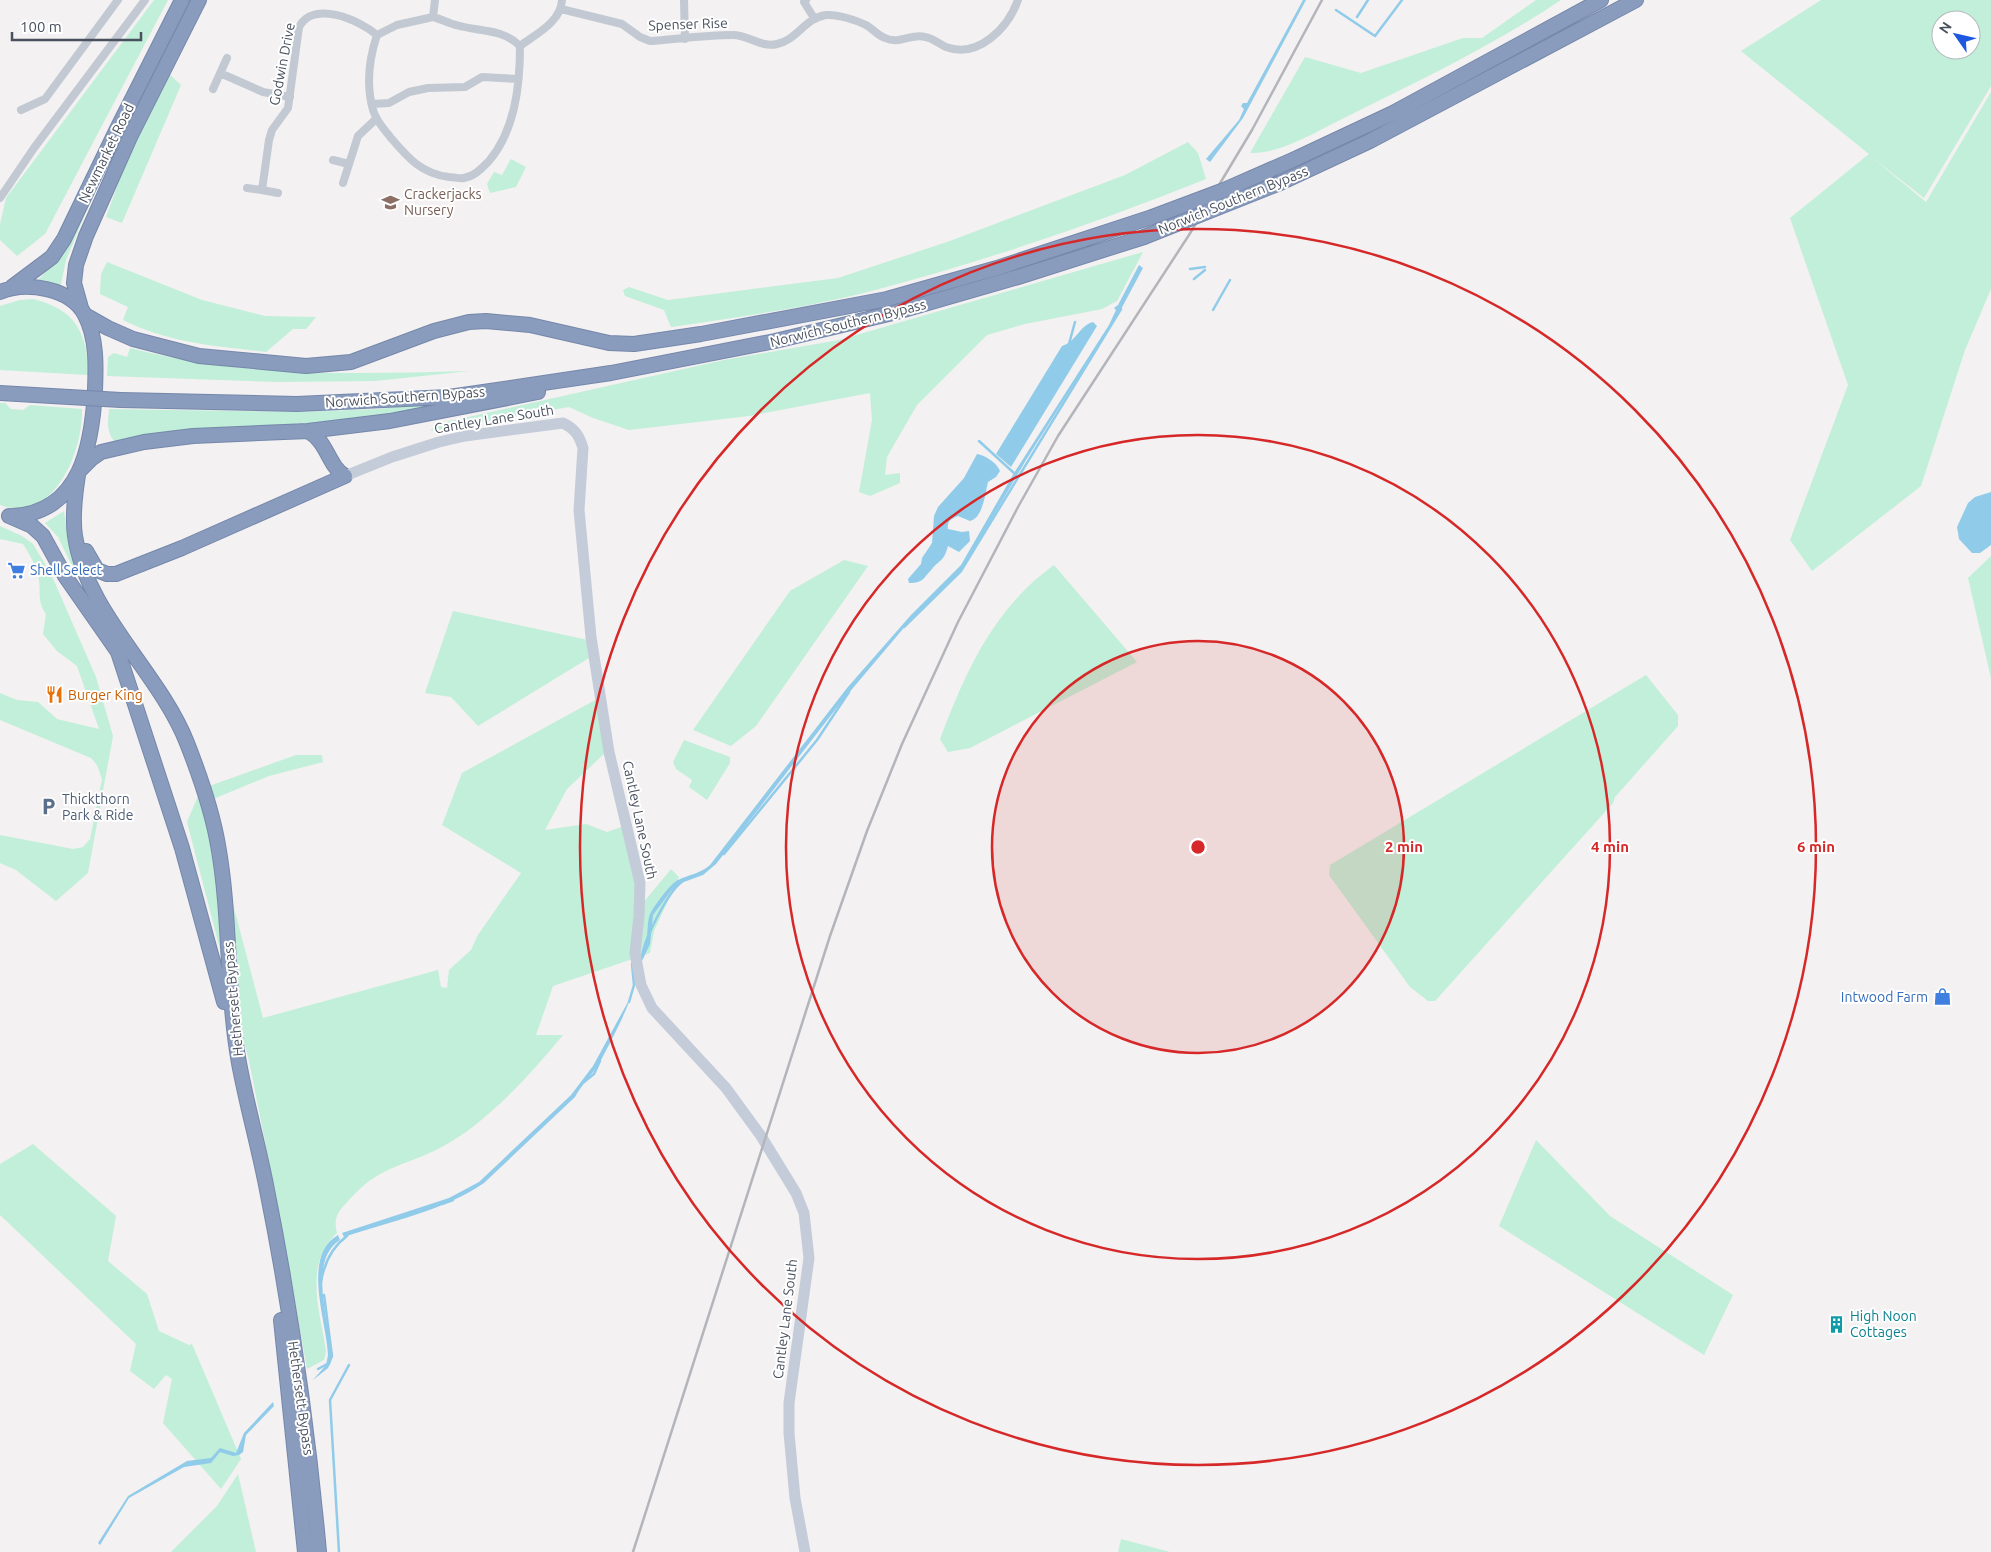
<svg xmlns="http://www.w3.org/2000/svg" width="1991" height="1552" font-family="Ubuntu,sans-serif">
	<rect width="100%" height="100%" fill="#f3f1f1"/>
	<path fill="#c1efd9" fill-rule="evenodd" d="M154,0h14l-123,234 -28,22 -17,-16v-16l6,-26z
		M1536,0h25c-67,45 -140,80 -213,116 -27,13 -69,39 -98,37l55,-96 56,16 102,-35h19z
		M1821,0h170v86l-67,112 -55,-43 57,47 65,-110v197l-26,61 -44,136 -109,85 -22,-31 58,-155 -58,-167 79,-64 -128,-103zM1941,20h30v30h-30z
		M167,72l14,13 -59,138 -16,-6 22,-61z
		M1188,142l10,11 8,26c-107,43 -215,80 -327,110 -68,18 -139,28 -208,38l-7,-17 -39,-14 -2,-6 6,-3 39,13 170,-22 109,-36 178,-67z
		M511,159l15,8 -10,20 -26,6 -3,-9 7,-12 8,3z
		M87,206l1,1 -22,53 -6,29 -21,-7v-3l21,-22z
		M1143,252l-26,49 -15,8 -77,15 -38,11 -70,70 -30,52 -2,18 15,-2v10l-30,13 -11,-4 13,-72 -2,-27 -121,23 -120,14 -36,-12 -24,-11 -139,24 7,-7 287,-64 115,-20z
		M107,262l95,38 63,16 51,1 -10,12h-13l-27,23c-49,-6 -98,-9 -143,-32l5,-13 -28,-13 1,-20z
		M33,299c42,10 55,34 55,76l-88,-5v-64l20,-6z
		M130,348c116,30 223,26 340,23l-95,10 -98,1 -170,-6 1,-19 6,-4 13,4z
		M461,400l-74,18 -81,7 -9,-2 -5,2 -97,4 -80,13c-9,-10 -7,-20 -6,-33l189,3 80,-3z
		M0,403h5l6,6 12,1 7,-5 52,4c1,42 -28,116 -82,96z
		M64,511l4,31 7,25 -2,1 -15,-31 -13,-14z
		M0,526l22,10 11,8 18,30 45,103 17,59 -25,137 -32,28 -40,-31 -16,-7v-28l73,14 10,-2 7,-8 12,-60 -5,-14 -6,-7 -91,-38v-27l17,7 21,2 19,17 42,10 -22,-63 -20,-15 -14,-17 3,-20c-9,-14 -5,-19 -7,-34 -1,-11 -10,-27 -16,-36l-23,-5z
		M1991,556v122l-23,-100z
		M844,560l24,6 -112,160 -25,20 -38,-16 97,-139z
		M1054,565l83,97 -167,86 -22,4 -8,-13c26,-68 53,-130 114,-174z
		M453,611l135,29 1,18 -111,68 -27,-29 -26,-4z
		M1646,675l32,40v11l-63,71 -2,6 -178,198h-7l-18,-14 -81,-112 1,-10z
		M597,699l9,53 -39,37 -22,41 41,-6 21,8 17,-6 19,77 28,-34 8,8 -25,54 -4,22 -97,33 -17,49h27c-30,36 -59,69 -97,97 -13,9 -29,18 -43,24 -33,13 -50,17 -74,44 -11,12 -16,17 -12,33 -34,31 -17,78 -11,118l-2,9 -17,9 -30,-168 -28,-140 -62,-239 14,-33 95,-34h26l1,7 -54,14 -63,26 57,216 175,-48 3,17 6,1 2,-18 22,-20 7,-15 43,-62 -79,-48 20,-52z
		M684,740l46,17v6l-23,37 -18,-13 3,-7 -16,-11 -3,-7z
		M1536,1140l74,76 123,79 -29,60 -205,-129z
		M33,1144l83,72 -8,45 39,33 12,37 30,14 3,-1 49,115 -20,30 -58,-66 9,-44 -6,-4 -12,14 -24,-18 6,-27 -136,-129v-51z
		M238,1474l18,78h-85l46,-46z
		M1121,1539l49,13h-52z"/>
	<path fill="#90cbea" d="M1303,0h3l-63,118 -33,44 -4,-3 33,-39 5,-11 -3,-3 2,-3h4z
		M1139,265l4,3 -24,45 -93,147 -64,110 -49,47 -71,84 -126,163 -13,11 -22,8 -10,8 -18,24 -3,29 -8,17 -2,-4c11,-17 5,-34 11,-45 4,-7 20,-29 27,-32 12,-6 22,-6 32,-15l137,-177 64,-73 50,-50 53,-92 95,-148 7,-15 -2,-2 4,-3z
		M1093,322l4,4 -86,141 -15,-13 66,-108c14,-4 18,-21 31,-24z
		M977,454c8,1 20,9 23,17l-4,6 -8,5c-3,12 -5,36 -18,39l-12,-5c-7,3 -11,5 -10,13l14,3 7,-1 1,10 -11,11 -11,-6c-5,17 -7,12 -16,23 -9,9 -8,14 -23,14l-1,-4 13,-15 1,-6 10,-15 2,-27 4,-9 26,-29z
		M1991,492v53l-11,8h-8l-13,-14 -2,-12 11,-24 7,-6z
		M629,1000c1,5 -24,53 -29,62 -8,13 -18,22 -25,35l-91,86c-41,28 -93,38 -140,54l-2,-4 107,-35 30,-16 92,-87 22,-29z
		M338,1235l2,5c-35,22 -7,89 -9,122l-3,6 -15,12 13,-15 2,-10c-1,-33 -27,-99 10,-120z
		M273,1402l1,4 -28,29 -3,17 -4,3 -6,1 -13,-4 -9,11 -27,4 -55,31 -29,47 -2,-2 30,-47 59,-35 24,-3 9,-10 16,5 8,-20z"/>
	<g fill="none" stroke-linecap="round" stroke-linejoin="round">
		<path stroke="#90cbea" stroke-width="2.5" d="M1336,10l39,26 27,-36
			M1357,17l11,-17
			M1190,269l15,-2
			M1194,279l11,-9
			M1213,310l17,-30
			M1069,344l6,-22
			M979,441l35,32
			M904,627l57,-56 160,-262
			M724,854l93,-114 32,-48
			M642,956c3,-18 26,-65 41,-75
			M629,1002l5,-17 -2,-21
			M584,1082l10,-8 6,-13
			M442,1204l11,-4
			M321,1282c3,-18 11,-35 26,-46
			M318,1369l11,-6 3,-7 -8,-61
			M339,1552l-9,-152 19,-35"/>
		<defs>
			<path id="highway" d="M1295,159l98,-46 208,-113
				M1280,183l90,-42 266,-141
				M12,287l40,-30 12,-18 53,-110 65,-129
				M0,292c26,-11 71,-4 85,23 12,23 11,51 10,75 -3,55 -14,122 -82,126
				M81,308l-7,-25 2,-18 10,-29 44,-99 69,-137
				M85,315l23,13 25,11 66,17 107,10 45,-4 83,-31 35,-9 17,-1 44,4 79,18 25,1 67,-10 186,-35 110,-31 155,-51
				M0,393l69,4
				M121,400l176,4 152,-7 162,-24 164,-32 118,-28 125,-36 126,-40
				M308,431c20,11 20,35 37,45
				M80,470l11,-11 10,-7 43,-10 49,-6 115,-5 82,-10 148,-29
				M78,475c-3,19 -6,41 -3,61 11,77 84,136 112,207 13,33 25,67 31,102 13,72 8,146 21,218 8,43 20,85 28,127 24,120 41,241 52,362
				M9,516l23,10 11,10 22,40 53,76 64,196 42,154
				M86,551l11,19 10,4h9l66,-26 163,-72
				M281,1320l24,232"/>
		</defs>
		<use href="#highway" stroke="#7587aa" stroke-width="16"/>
		<path stroke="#c2c9d2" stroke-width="8" d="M684,0l1,39
			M806,0l-2,2 10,16
			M561,9l61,15 18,13 10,4c27,-2 56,-6 83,-6 16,0 28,13 44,9 20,-4 28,-26 49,-29 11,-1 30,5 40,10 7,4 11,10 19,13 15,7 26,-5 40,-1 8,1 14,7 21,10 32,12 62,-19 72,-47
			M433,17c8,2 15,6 23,8 23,7 46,3 64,21 0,40 -5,84 -31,115 -7,7 -14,15 -25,17 -4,1 -10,-1 -15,-1 -27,-3 -41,-19 -58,-39 -7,-9 -15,-17 -18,-28 -7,-25 -4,-51 4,-75l20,-10z
			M433,17l2,-17
			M520,46c16,-12 41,-24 42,-46
			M220,73l43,19 27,5
			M213,89l14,-31
			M372,104l17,-1 20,-11 19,-4 37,-1 17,-10 35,2
			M21,110l24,-11 73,-99
			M333,160l16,4
			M343,183l15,-47 18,-17
			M247,188l15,2
			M278,193l-16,-3 7,-50 3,-10 16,-22 11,-81c14,-27 59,-8 78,8
			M0,198l34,-50 111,-148"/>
		<path stroke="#c4cbd9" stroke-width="11" d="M345,476l47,-19 47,-15 26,-6 98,-13c12,6 16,12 20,25l-4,62 12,127 18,115 31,131 -1,33 -4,37 6,32 11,23 74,80 35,48 35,57 8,20 5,45 -20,145v30l6,65 10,54"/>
		<use href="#highway" stroke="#8a9cbe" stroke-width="14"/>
		<path stroke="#b3b5bb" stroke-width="2.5" d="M633,1552l197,-616 37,-105 35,-87 56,-122 60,-115 40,-71 131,-201 63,-105 70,-130"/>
		<defs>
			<path id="highway-bridge" d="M1152,217l72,-27 71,-31
				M1144,237l136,-54
				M69,397l52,3"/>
		</defs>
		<use href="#highway-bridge" stroke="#7587aa" stroke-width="16" stroke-linecap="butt"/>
		<use href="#highway-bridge" stroke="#8a9cbe" stroke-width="14"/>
	</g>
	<circle cx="1198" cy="847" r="206" fill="#d62828" fill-opacity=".12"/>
	<g fill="none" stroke="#d62828" stroke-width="2.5">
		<circle cx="1198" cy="847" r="206"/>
		<circle cx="1198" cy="847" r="412"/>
		<circle cx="1198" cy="847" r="618"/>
	</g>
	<defs>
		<symbol id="school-bare" viewBox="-9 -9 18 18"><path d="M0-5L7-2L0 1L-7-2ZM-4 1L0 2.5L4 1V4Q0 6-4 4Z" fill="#8d6e63" stroke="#fff" stroke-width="2.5" paint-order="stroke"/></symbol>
		<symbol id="supermarket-bare" viewBox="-9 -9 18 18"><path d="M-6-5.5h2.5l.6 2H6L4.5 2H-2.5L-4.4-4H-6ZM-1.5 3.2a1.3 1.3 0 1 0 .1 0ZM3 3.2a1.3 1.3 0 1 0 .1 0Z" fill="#3f7fe0" stroke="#fff" stroke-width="2.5" paint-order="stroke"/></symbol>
		<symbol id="restaurant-bare" viewBox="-9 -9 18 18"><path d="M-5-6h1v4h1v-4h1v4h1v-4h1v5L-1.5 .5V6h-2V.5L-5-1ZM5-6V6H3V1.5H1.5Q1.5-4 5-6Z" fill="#e8710a" stroke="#fff" stroke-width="2.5" paint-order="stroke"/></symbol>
		<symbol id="parking-bare" viewBox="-9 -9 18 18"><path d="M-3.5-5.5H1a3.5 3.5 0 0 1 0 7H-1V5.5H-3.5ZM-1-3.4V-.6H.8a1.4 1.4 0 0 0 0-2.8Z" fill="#5c6f8a" stroke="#fff" stroke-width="2.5" paint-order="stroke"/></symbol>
		<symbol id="shop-bare" viewBox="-9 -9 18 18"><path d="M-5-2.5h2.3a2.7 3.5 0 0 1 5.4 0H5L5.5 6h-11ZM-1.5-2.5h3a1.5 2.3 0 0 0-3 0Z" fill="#3f7fe0" stroke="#fff" stroke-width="2.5" paint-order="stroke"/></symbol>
		<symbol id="building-bare" viewBox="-9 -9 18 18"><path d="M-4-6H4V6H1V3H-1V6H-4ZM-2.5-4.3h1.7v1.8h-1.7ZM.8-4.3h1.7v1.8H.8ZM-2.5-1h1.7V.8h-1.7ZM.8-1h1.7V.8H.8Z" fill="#0f9aa8" stroke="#fff" stroke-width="2.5" paint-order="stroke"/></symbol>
	</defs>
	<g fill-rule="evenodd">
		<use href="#school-bare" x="378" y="190" width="25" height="25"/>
		<use href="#supermarket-bare" x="4" y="558" width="25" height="25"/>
		<use href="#restaurant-bare" x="42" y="682" width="25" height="25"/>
		<use href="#parking-bare" x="36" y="794" width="25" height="25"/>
		<use href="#shop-bare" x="1930" y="984" width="25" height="25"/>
		<use href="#building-bare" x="1824" y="1312" width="25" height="25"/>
	</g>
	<g text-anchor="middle" stroke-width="4" stroke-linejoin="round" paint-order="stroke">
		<g font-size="14" fill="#49515e" stroke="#fff">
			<text transform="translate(688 24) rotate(-2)" y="5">Spenser Rise</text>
			<text transform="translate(282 64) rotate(-79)" y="5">Godwin Drive</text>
			<text transform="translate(106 153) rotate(-64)" y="5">Newmarket Road</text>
			<text transform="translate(1233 200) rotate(-22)" y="5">Norwich Southern Bypass</text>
			<text transform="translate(848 323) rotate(-14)" y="5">Norwich Southern Bypass</text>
			<text transform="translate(405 397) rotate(-4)" y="5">Norwich Southern Bypass</text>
			<text transform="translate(494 419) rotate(-9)" y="5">Cantley Lane South</text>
			<text transform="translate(640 820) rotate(78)" y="5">Cantley Lane South</text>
			<text transform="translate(233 999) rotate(-95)" y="5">Hethersett Bypass</text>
			<text transform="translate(785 1319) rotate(-83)" y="5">Cantley Lane South</text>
			<text transform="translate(301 1398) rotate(82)" y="5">Hethersett Bypass</text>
		</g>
		<g font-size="14" fill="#785e54" stroke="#fff" text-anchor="start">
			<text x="404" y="199">Crackerjacks<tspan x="404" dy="16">Nursery</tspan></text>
		</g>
		<g font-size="14" fill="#366cbe" stroke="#fff" text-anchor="start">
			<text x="30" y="575">Shell Select</text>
			<text x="1928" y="1002" text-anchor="end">Intwood Farm</text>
		</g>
		<g font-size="14" fill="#c56008" stroke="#fff" text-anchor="start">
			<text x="68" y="700">Burger King</text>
		</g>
		<g font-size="14" fill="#4e5e75" stroke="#fff" text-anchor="start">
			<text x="62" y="804">Thickthorn<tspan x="62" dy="16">Park &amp; Ride</tspan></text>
		</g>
		<g font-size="14" fill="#0d838f" stroke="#fff" text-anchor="start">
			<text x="1850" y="1321">High Noon<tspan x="1850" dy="16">Cottages</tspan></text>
		</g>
	</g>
	<circle cx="1198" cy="847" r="8" fill="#d62828" stroke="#fff" stroke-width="2.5"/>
	<g font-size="15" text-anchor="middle" font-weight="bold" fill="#d62828" stroke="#fff" stroke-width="4" stroke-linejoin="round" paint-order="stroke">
		<text x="1404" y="852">2 min</text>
		<text x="1610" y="852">4 min</text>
		<text x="1816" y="852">6 min</text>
	</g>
	<g transform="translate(1956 35) rotate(304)"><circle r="24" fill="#ffffff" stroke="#b6b9bf"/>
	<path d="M0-4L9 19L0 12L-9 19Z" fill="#1e58e0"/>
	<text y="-8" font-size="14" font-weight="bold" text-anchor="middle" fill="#49515e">N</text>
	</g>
	<path d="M12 32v8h129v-8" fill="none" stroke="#49515e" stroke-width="2.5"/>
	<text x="20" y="32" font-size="15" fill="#49515e" stroke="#ffffff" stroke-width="4" paint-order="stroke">100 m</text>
</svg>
